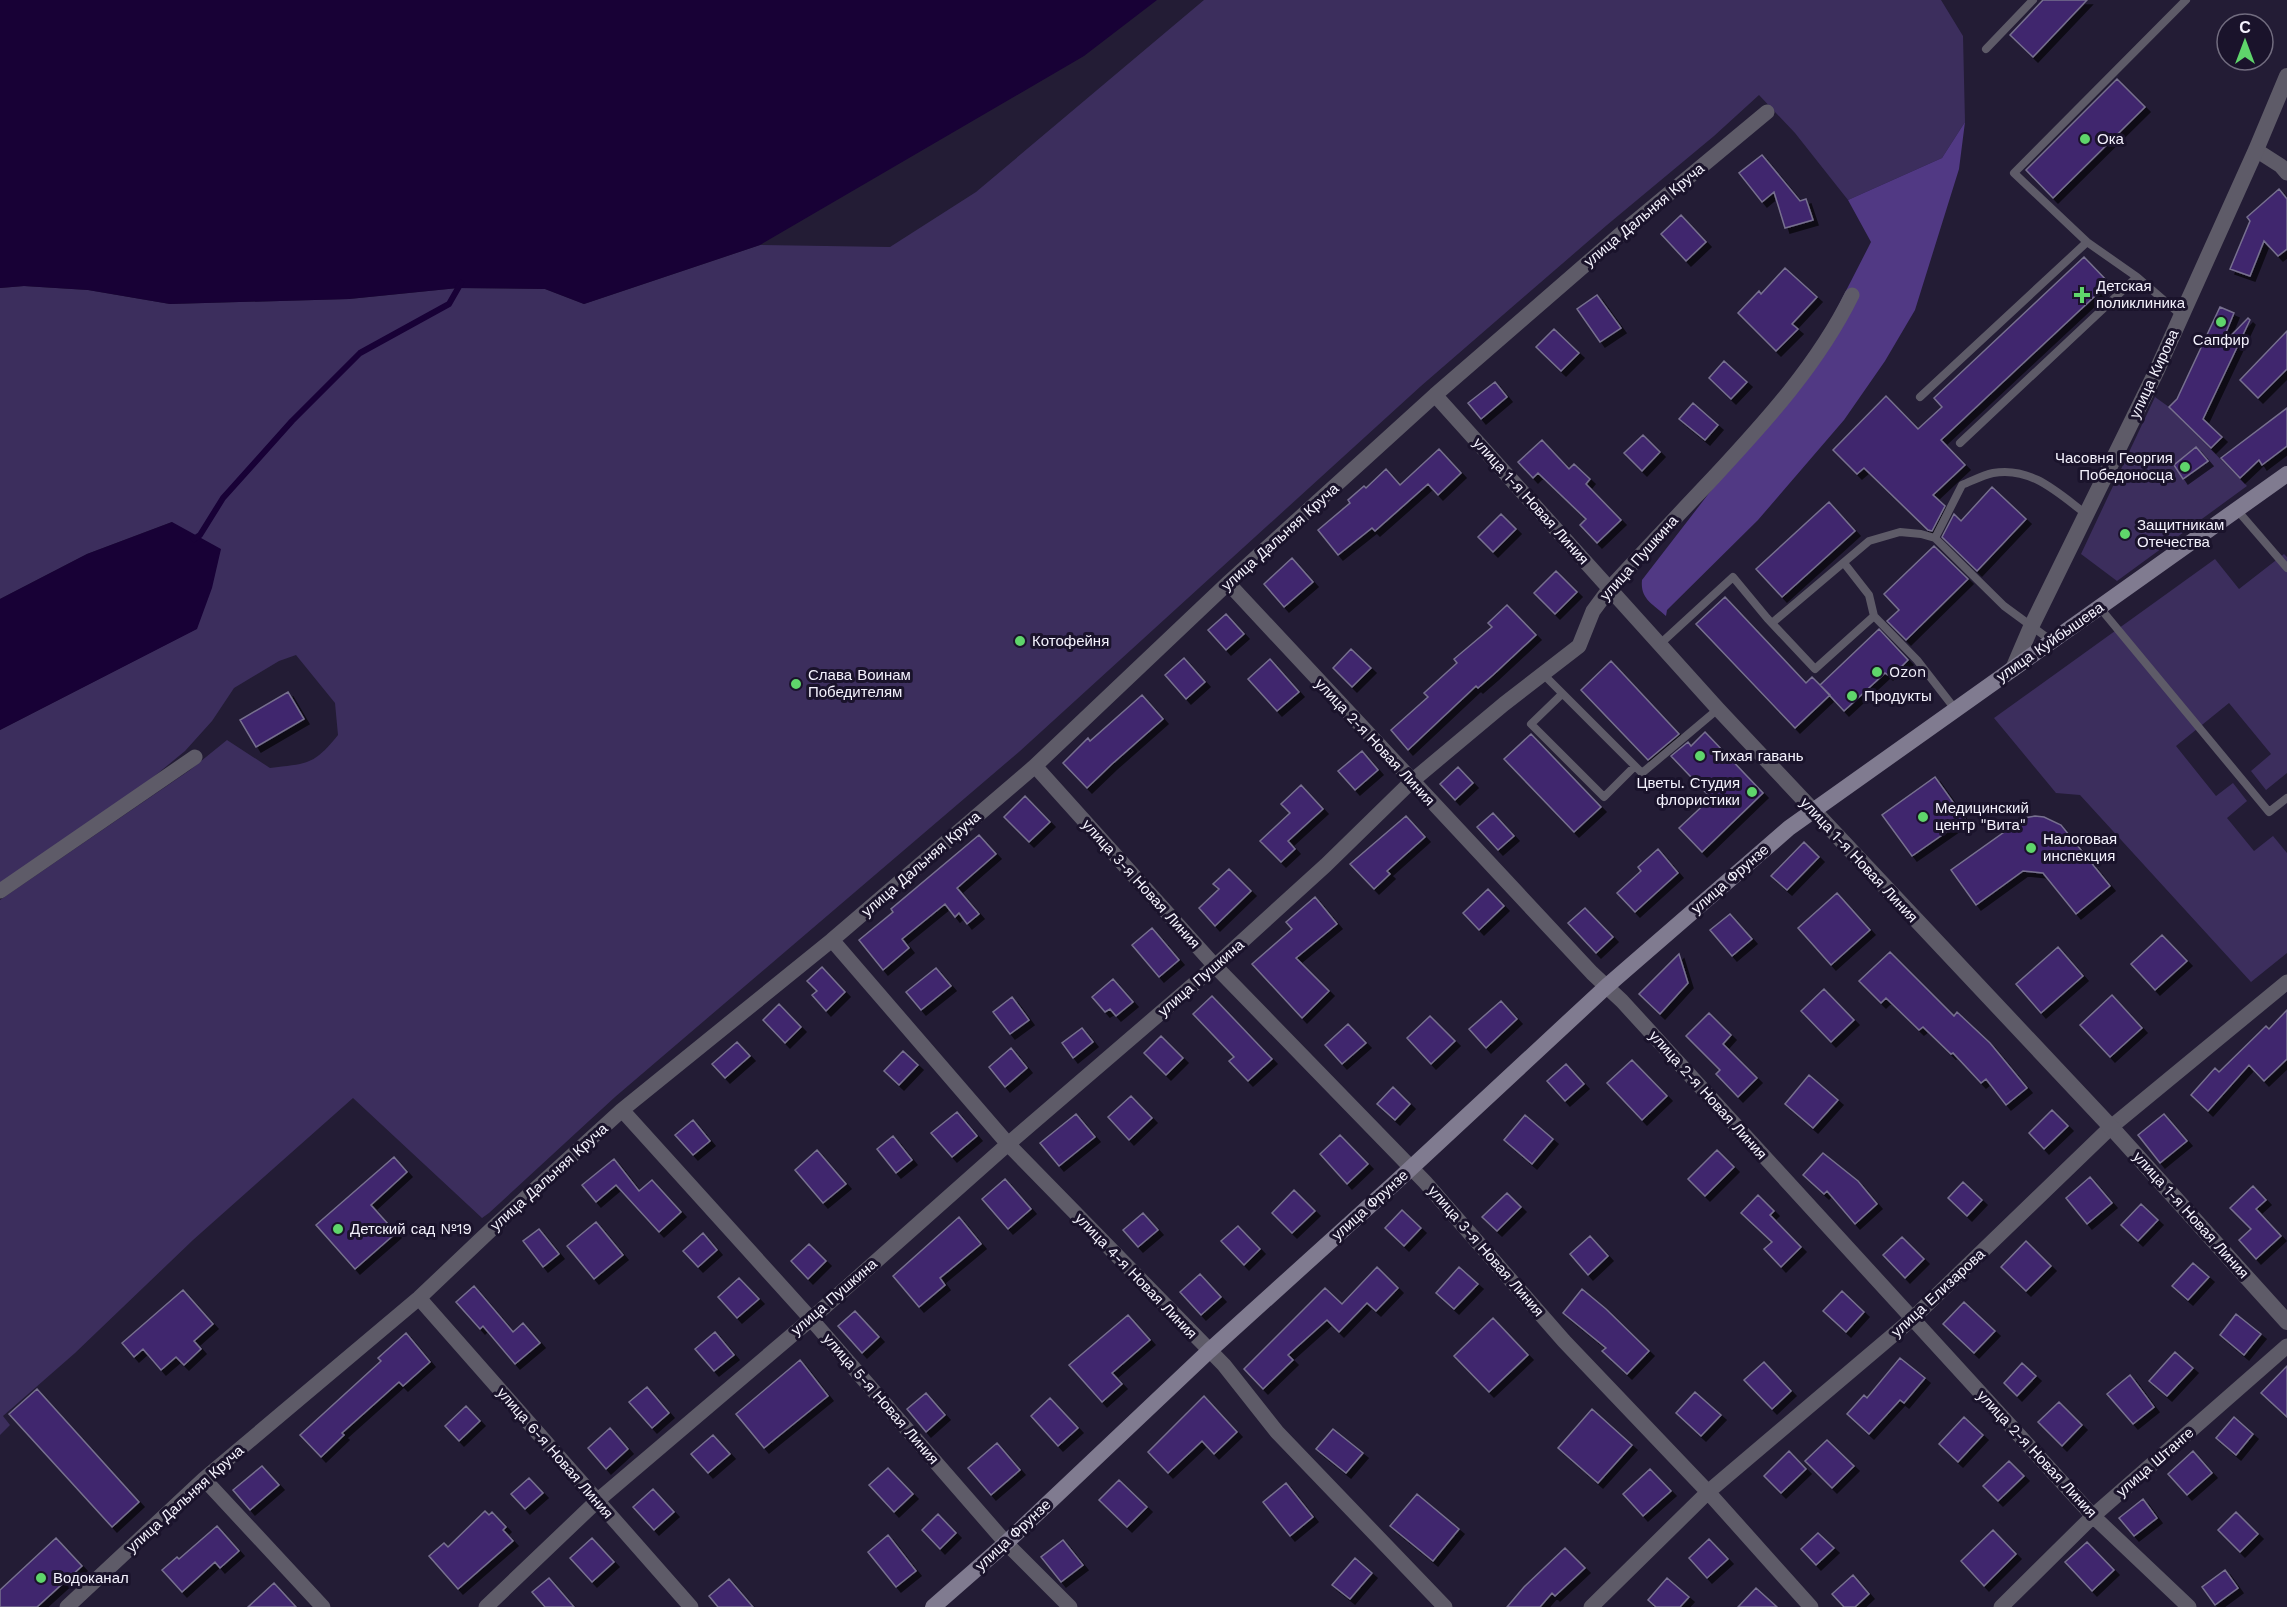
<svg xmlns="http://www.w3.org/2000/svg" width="2287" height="1607" font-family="'Work Sans',sans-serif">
	<defs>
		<filter id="shadow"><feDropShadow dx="5" dy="5" stdDeviation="0" flood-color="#0009"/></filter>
	</defs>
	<rect width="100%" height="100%" fill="#231c35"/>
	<path fill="#3c2e5d" d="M1204,0h737l22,36 2,86 -23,36 -94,42 -53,-67 -36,-38 -45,41 -107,89 -186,161 -401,365 -405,346 -126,116 -7,5 -129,-120 -160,142 -118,113 -72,63 7,9 -10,10v-535l190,-130 37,-30 43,28c38,-5 43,-2 68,-33l-3,-32 -39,-48 -17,6 -45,27 -22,33 -27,30 -45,37 -140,100v-158l196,-101 -24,-107 -85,32 -87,45v-311l24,-2 64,4 82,14 179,-5 109,-11 87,1 39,15 176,-59 130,2 86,-55z
		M2155,397l14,10 78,79 -130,95 -36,-27z
		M2284,554l3,3v216l-21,17 -15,-19 20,-17 -42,-51 -53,43 40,50 17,-13 14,18 -20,17 27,33 19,-15 14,17v100l-36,29 -171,-187 -24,-2 -62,-75 221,-159 24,30z"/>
	<path fill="#513984" d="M1965,122l-6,47 -44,141 -30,51 -41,59 -86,100 -91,90 -1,6c-13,-12 -26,-17 -24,-36l166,-215 63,-123 -23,-42 94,-42z"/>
	<path fill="#180136" d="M0,0h1157l-73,56 -324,189 -176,59 -39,-15 -87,-1 -109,11 -179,5 -82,-14 -64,-4 -24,2z
		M172,522l49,27 -9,39 -15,41 -197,101v-131l87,-45z"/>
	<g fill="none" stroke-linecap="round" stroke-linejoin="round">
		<path stroke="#180136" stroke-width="6" d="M194,539l6,-4 23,-37 69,-77 68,-68 89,-49 12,-21"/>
	</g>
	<path fill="#3f256e" stroke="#77708f" stroke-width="1.5" filter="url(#shadow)" d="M2043,0h44l-54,57 -23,-22z
		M2117,79l28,28 -92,91 -27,-28z
		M1762,155l38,46 6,-2 7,21 -28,8 -11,-36 -12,10 -23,-29z
		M2279,189l8,10v50l-9,7 -14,-15 -14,35 -20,-7 20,-48 -3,-4z
		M1681,215l25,27 -20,19 -25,-27z
		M2084,257l25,26 -168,157 24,25 -32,30 12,11 -13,25 -4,-1 -64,-62 -7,6 -24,-24 53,-54 32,33 24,-22 -8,-9z
		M1785,268l32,29 -25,27 6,5 -22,22 -38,-38 21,-22 2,3z
		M1597,295l24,33 -21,14 -23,-33z
		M2220,307l14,6 -14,34 28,-29 2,2 -47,99 19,18 -11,11 -42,-41 8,-8z
		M1554,329l25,24 -18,18 -25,-24z
		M2287,331v38l-29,29 -18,-18z
		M1724,361l23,21 -16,17 -22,-21z
		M1495,382l12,15 -26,22 -13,-16z
		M1693,403l25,22 -13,15 -26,-21z
		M2287,408v38l-25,19 -3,-5 -19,18 -19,-20z
		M1643,435l17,17 -18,19 -18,-18z
		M1542,440l27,29 5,-5 16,15 -4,5 35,36 -24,23 -17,-18 6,-6 -48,-46 -5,5 -15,-16z
		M2196,447l12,14 -25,18 -9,-14z
		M1439,449l22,24 -23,22 -10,-11 -53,47 -3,-3 -34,27 -20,-25 32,-27 -2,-3 16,-14 2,2 20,-19 14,16z
		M1992,487l34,32 -49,52 -35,-34 12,-23 7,7z
		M1829,502l26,29 -73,66 -26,-28z
		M1501,514l15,15 -23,23 -15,-15z
		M1934,546l34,33 -62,61 -19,-19 12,-11 -15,-16z
		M1292,558l21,24 -29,25 -20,-23z
		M1556,571l21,21 -22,22 -21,-21z
		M1725,597l81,86 6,-6 18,18 -35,33 -99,-104z
		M1507,605l29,30 -43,40 -15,13 -2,-2 -68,64 -17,-20 37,-33 -4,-4 33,-30 -3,-4 38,-32 -4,-4z
		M1226,614l18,20 -18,16 -18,-20z
		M1879,629l29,31 -10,10 -3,-2 -7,7 -3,-2 -41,38 -24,-26z
		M1351,649l20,19 -19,19 -19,-19z
		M1184,658l21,24 -19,17 -21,-24z
		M1270,659l29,33 -22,19 -29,-32z
		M1611,661l68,73 -31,26 -67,-70z
		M288,692l16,27 -48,28 -16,-27z
		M1142,695l21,24 -51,45 -25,24 -24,-25 25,-25 2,3z
		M1705,732l58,61 -61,59 -23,-24 32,-30 -40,-42 17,-14 3,4z
		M1531,734l70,73 -27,25 -70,-73z
		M1362,751l16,19 -23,20 -17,-19z
		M1458,767l15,16 -18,17 -15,-16z
		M1935,777l30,42 -53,37 -30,-41z
		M1301,785l22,24 -35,32 7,8 -14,13 -21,-21 30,-28 -9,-9z
		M1025,796l25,26 -21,20 -25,-25z
		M1493,813l21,23 -16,14 -21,-23z
		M1406,816l19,21 -38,34 3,3 -16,15 -24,-25z
		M2035,816l9,1 17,8 49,61 -34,28 -33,-41 -20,-2 -47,34 -25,-35 73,-52z
		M979,835l17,19 -39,34 22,26 -12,10 -8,-11 -4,4 -10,-13 -43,35 7,9 -26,22 -24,-30 34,-28 -2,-3z
		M1804,842l15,15 -32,33 -16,-14z
		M1658,849l20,24 -43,39 -18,-19 24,-22 -3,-4z
		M1229,869l22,22 -36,35 -16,-18 20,-19 -6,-5z
		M1488,889l16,17 -25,24 -16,-17z
		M1837,893l33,37 -39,35 -33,-37z
		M1315,897l22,27 -41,34 33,33 -27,27 -50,-54 40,-35 -6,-7z
		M1585,908l28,29 -17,16 -28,-30z
		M1730,914l22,25 -20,17 -22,-26z
		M1152,928l27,32 -20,17 -27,-32z
		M2162,935l25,26 -32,29 -24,-26z
		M2058,947l25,29 -42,37 -25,-29z
		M1890,952l64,64 3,-4 33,31 37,45 -21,17 -20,-26 -5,4 -28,-30 -2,1 -28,-27 -4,3 -33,-32 -5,5 -22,-22z
		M1679,954l9,29 -28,31 -21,-20z
		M822,967l23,25 -19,19 -14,-16 5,-4 -10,-10z
		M936,968l15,18 -30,24 -15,-18z
		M1113,979l20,23 -17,14 -6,-7 -5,3 -13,-15z
		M1824,989l30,31 -23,22 -30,-31z
		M2112,995l30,33 -32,29 -30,-32z
		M1212,996l60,63 -24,22 -19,-20 5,-4 -41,-43z
		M1012,997l17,23 -19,14 -17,-22z
		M1501,1001l16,18 -31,29 -17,-19z
		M779,1004l22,23 -16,16 -22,-23z
		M2287,1010v49l-23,22 -15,-16 -41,46 -17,-16 24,-27 4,4 47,-46 3,3z
		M1709,1013l22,22 -8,9 34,34 -19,19 -22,-23 4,-4 -34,-34z
		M1430,1016l25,25 -24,23 -24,-26z
		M1348,1024l18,19 -24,21 -17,-19z
		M1082,1028l11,14 -20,16 -11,-15z
		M1161,1036l22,22 -17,17 -22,-22z
		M737,1042l13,14 -25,22 -13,-14z
		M1011,1048l16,20 -22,19 -16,-20z
		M903,1051l15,14 -19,20 -15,-14z
		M1632,1060l35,36 -25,24 -35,-37z
		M1566,1064l18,20 -19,17 -18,-20z
		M1809,1075l29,25 -25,28 -28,-24z
		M1393,1087l17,17 -15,16 -18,-16z
		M1131,1096l21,22 -23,22 -21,-23z
		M2052,1110l16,16 -24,23 -15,-16z
		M957,1112l20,24 -25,21 -21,-24z
		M1076,1114l19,23 -36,29 -19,-23z
		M2164,1114l23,27 -27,22 -22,-28z
		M1525,1115l28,24 -21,25 -28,-24z
		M693,1120l17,21 -17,14 -18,-20z
		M1340,1135l28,29 -21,20 -27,-30z
		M893,1136l19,24 -16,13 -19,-24z
		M817,1150l29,34 -23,19 -28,-33z
		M1717,1150l17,17 -29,29 -17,-17z
		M1823,1153l35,28 19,23 -22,20 -28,-33 -3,3 -21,-19z
		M394,1157l13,15 -36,33 25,28 -41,36 -39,-44z
		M614,1159l25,32 13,-11 29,32 -22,20 -43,-47 -20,17 -14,-17z
		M2090,1177l22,26 -25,21 -21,-26z
		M1005,1179l26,30 -23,20 -26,-30z
		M1963,1182l19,18 -15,16 -19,-18z
		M2253,1186l13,14 -10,9 25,27 -25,23 -17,-19 12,-11 -21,-21z
		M1294,1190l21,21 -23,22 -20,-20z
		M1507,1193l14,14 -24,24 -15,-14z
		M1758,1195l16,16 -4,4 31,32 -20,20 -17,-18 8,-7 -31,-29z
		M2141,1204l17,16 -20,21 -17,-16z
		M1402,1210l19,18 -17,18 -19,-18z
		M1143,1213l15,17 -20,17 -15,-17z
		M959,1217l22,27 -41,34 5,7 -26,22 -26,-31z
		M596,1222l27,33 -29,24 -27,-33z
		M1238,1226l22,23 -16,16 -23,-24z
		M539,1229l20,25 -16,13 -20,-26z
		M703,1233l14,17 -19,17 -15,-16z
		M1590,1236l18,20 -20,19 -18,-21z
		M1902,1237l22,22 -19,19 -22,-23z
		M2026,1241l25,25 -25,25 -25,-24z
		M809,1244l17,17 -18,18 -17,-18z
		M2193,1263l16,14 -21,23 -16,-14z
		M1377,1267l21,21 -22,23 -9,-8 -28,29 -12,-12 -39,35 5,5 -30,29 -19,-20 81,-81 17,16z
		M1459,1267l19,17 -24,25 -18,-16z
		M1200,1274l21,23 -20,18 -21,-23z
		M739,1278l20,21 -22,19 -19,-21z
		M474,1286l39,46 10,-9 17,20 -25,21 -32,-38 -3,3 -24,-27z
		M1582,1289l24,20 43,42 -22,23 -25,-23 4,-3 -43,-35z
		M183,1290l30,34 -19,17 7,8 -17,16 -8,-8 -15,13 -18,-21 -9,8 -12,-14z
		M1842,1291l22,21 -18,20 -23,-21z
		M1964,1302l31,29 -21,22 -31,-29z
		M855,1311l24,26 -17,16 -24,-27z
		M2236,1314l25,20 -17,21 -24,-20z
		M1128,1315l22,25 -38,33 10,11 -20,18 -33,-37z
		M1493,1318l35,37 -39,37 -35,-36z
		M715,1332l19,23 -20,16 -19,-22z
		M406,1333l24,29 -27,24 -4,-4 -57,51 2,2 -23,22 -21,-22 81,-74 -3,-3z
		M2175,1352l18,16 -26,28 -18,-15z
		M1900,1358l25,20 -21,25 -4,-3 -31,34 -22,-20 17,-19 3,3z
		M800,1360l28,36 -64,52 -28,-34z
		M1764,1362l27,29 -19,18 -28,-29z
		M2022,1363l14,13 -19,20 -13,-13z
		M2287,1366v51l-26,-24z
		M2130,1375l24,32 -21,17 -26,-30z
		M647,1387l22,26 -17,15 -23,-26z
		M37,1389l102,113 -27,25 -103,-113z
		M1695,1392l26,23 -20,21 -25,-23z
		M926,1393l19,22 -19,17 -19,-23z
		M1204,1396l33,36 -23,22 -12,-13 -34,32 -20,-21z
		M1050,1398l28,30 -20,18 -27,-30z
		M2059,1402l23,23 -20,21 -24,-24z
		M466,1406l14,15 -21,20 -14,-15z
		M1592,1409l40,36 -34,38 -40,-35z
		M1964,1417l19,18 -25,27 -19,-18z
		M2234,1417l19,17 -17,21 -20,-17z
		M610,1428l18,21 -22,20 -18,-21z
		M1333,1429l30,24 -17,20 -30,-24z
		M713,1435l17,19 -22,19 -17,-19z
		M1827,1440l27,26 -22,22 -27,-27z
		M997,1443l23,27 -29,25 -23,-27z
		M1789,1451l17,18 -25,24 -17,-17z
		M2193,1451l19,22 -25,22 -19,-21z
		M2009,1461l15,15 -26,25 -15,-15z
		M262,1466l17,19 -29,25 -17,-20z
		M888,1468l25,26 -19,18 -25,-27z
		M1650,1469l21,22 -28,25 -20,-22z
		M529,1478l14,15 -18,16 -14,-15z
		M1119,1480l28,27 -20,20 -28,-27z
		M1286,1483l27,34 -23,19 -27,-34z
		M653,1489l21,23 -20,18 -21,-23z
		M1417,1494l42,35 -26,32 -43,-35z
		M2143,1499l14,19 -23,18 -15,-18z
		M485,1511l4,4 3,-3 14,15 -3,3 10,11 -55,48 -29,-33 15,-13 4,4z
		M2236,1512l22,22 -18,18 -22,-22z
		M938,1514l18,19 -16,16 -18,-19z
		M217,1526l22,25 -19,17 -5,-6 -33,30 -20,-22 15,-13 2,2z
		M1993,1530l23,24 -32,32 -23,-25z
		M1818,1533l16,15 -18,17 -15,-16z
		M888,1535l28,36 -20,16 -28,-35z
		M56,1538l26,28 -45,41h-37v-17z
		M592,1538l22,24 -22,20 -22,-24z
		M1709,1539l19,20 -21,19 -18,-20z
		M1063,1540l20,25 -22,17 -20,-25z
		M2087,1542l27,28 -22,21 -27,-29z
		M1565,1548l20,20 -30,28 -3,-3 -12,14h-33l17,-20z
		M1355,1558l17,15 -22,26 -18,-14z
		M2225,1570l13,18 -23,17 -13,-18z
		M1853,1575l16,19 -14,13h-11l-12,-13z
		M549,1578l25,29h-29l-13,-15z
		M1667,1578l22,19 -9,10h-24l-8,-7z
		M729,1579l24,28h-35l-9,-11z
		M274,1583l22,24h-48z
		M1756,1588l21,19h-39z"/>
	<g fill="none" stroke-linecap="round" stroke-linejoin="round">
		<path stroke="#5e5b68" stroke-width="8" d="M1986,49l47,-49
			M2181,315l-44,-38 -50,-35 -73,-69 172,-173
			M1920,397l167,-155
			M1960,443l177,-166
			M2237,510l50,58
			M1935,538l27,-53c10,-4 21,-10 31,-12 38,-7 65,20 93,41
			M1844,563l25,32 5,21
			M2100,608l169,204 18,-14
			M1772,623l97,-82 31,-9 21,2 14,4 69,68 49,36
			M1660,644l73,-67 34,41 48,51 59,-53 43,44 38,49
			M1544,675l91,91 -31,31 -73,-73 31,-30
			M1635,766l7,7 76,-64"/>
		<path stroke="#5e5b68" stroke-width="15" d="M2256,150l25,16 6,7
			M1435,395l283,314 95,101
			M1228,583l364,390 30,28 471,515 96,91
			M1035,766l180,200 210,216 139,159 144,151 103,115
			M0,891l195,-134
			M832,940l176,204 216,221 53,67 168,175
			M622,1110l189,209 195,224 64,64
			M419,1298l272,309
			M204,1479l119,128
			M67,1607l137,-128 215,-181 78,-74 125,-114 210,-170 203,-174 193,-183 207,-188 196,-170 136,-113
			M486,1607l111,-106 214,-182 197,-175 207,-178 111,-101 86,-84 92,-77 75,-58 14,-35 17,-23c34,-37 69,-74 104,-111 52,-56 104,-113 138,-182
			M1591,1607l117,-115 204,-173 199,-192 176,-145
			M2001,1607l92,-91 194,-170"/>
		<path stroke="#5e5b68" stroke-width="16" d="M2013,669l18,-42 126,-257 99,-220 31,-74
			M1813,810l298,317 176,195"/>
		<path stroke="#807b90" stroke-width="16" d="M933,1607l73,-64 203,-192 188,-170 210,-195 182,-158 498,-354"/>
	</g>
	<g fill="#5fd56b" stroke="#1a132b" stroke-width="2">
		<circle cx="2085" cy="139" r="6"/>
		<path d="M2079 286h6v6h6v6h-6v6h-6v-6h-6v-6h6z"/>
		<circle cx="2221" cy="322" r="6"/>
		<circle cx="2185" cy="467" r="6"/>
		<circle cx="2125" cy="534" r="6"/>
		<circle cx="1020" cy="641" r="6"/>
		<circle cx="1877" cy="672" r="6"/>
		<circle cx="796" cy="684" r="6"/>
		<circle cx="1852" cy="696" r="6"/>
		<circle cx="1700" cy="756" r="6"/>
		<circle cx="1752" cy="792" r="6"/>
		<circle cx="1923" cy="817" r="6"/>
		<circle cx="2031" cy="848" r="6"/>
		<circle cx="338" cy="1229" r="6"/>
		<circle cx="41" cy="1578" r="6"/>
	</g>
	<g text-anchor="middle" stroke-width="6" stroke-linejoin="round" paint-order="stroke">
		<g font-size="15" fill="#f4f2fd" stroke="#1a132b" text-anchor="start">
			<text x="2097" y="144">Ока</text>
			<text x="2096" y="291">Детская<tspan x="2096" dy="17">поликлиника</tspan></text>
			<text x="2221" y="345" text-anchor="middle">Сапфир</text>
			<text x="2173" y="463" text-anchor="end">Часовня Георгия<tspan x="2173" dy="17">Победоносца</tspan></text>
			<text x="2137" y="530">Защитникам<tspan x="2137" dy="17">Отечества</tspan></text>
			<text x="1032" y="646">Котофейня</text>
			<text x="1889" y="677">Ozon</text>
			<text x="808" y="680">Слава Воинам<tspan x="808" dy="17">Победителям</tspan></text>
			<text x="1864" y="701">Продукты</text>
			<text x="1712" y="761">Тихая гавань</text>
			<text x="1740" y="788" text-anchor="end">Цветы. Студия<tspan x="1740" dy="17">флористики</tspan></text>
			<text x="1935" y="813">Медицинский<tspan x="1935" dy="17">центр "Вита"</tspan></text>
			<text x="2043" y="844">Налоговая<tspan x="2043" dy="17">инспекция</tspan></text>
			<text x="350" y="1234">Детский сад №19</text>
			<text x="53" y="1583">Водоканал</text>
		</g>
		<g font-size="15" fill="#f4f2fd" stroke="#1a132b">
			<text transform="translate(1644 215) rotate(-40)" y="5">улица Дальняя Круча</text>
			<text transform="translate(2154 374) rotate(-65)" y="5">улица Кирова</text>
			<text transform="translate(1531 501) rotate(48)" y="5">улица 1-я Новая Линия</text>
			<text transform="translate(1280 537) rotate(-42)" y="5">улица Дальняя Круча</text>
			<text transform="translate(1639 558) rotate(-48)" y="5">улица Пушкина</text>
			<text transform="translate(2050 642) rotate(-35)" y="5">улица Куйбышева</text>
			<text transform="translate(1375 742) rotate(47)" y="5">улица 2-я Новая Линия</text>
			<text transform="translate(1859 860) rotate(47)" y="5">улица 1-я Новая Линия</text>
			<text transform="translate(921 864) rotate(-41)" y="5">улица Дальняя Круча</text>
			<text transform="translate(1730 879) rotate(-41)" y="5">улица Фрунзе</text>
			<text transform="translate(1141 884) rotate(48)" y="5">улица 3-я Новая Линия</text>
			<text transform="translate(1201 978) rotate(-41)" y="5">улица Пушкина</text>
			<text transform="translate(1708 1095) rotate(48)" y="5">улица 2-я Новая Линия</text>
			<text transform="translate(549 1177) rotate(-42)" y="5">улица Дальняя Круча</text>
			<text transform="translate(1370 1205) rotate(-42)" y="5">улица Фрунзе</text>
			<text transform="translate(2191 1215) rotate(48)" y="5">улица 1-я Новая Линия</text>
			<text transform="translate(1486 1251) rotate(49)" y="5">улица 3-я Новая Линия</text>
			<text transform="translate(1136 1276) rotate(46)" y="5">улица 4-я Новая Линия</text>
			<text transform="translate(1938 1293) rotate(-43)" y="5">улица Елизарова</text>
			<text transform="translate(834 1297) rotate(-41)" y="5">улица Пушкина</text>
			<text transform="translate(881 1399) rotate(49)" y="5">улица 5-я Новая Линия</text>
			<text transform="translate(555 1453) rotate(49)" y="5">улица 6-я Новая Линия</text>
			<text transform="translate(2037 1454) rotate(47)" y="5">улица 2-я Новая Линия</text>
			<text transform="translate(2155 1462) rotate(-41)" y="5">улица Штанге</text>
			<text transform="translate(185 1499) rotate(-42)" y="5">улица Дальняя Круча</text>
			<text transform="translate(1013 1535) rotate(-43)" y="5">улица Фрунзе</text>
		</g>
	</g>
	<g transform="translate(2245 42)"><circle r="28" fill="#1a132b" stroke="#716c7f" stroke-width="1.5"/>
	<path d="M0-4.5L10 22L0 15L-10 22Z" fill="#5fd56b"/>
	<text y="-9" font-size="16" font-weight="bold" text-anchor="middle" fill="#f4f2fd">С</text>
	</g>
</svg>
